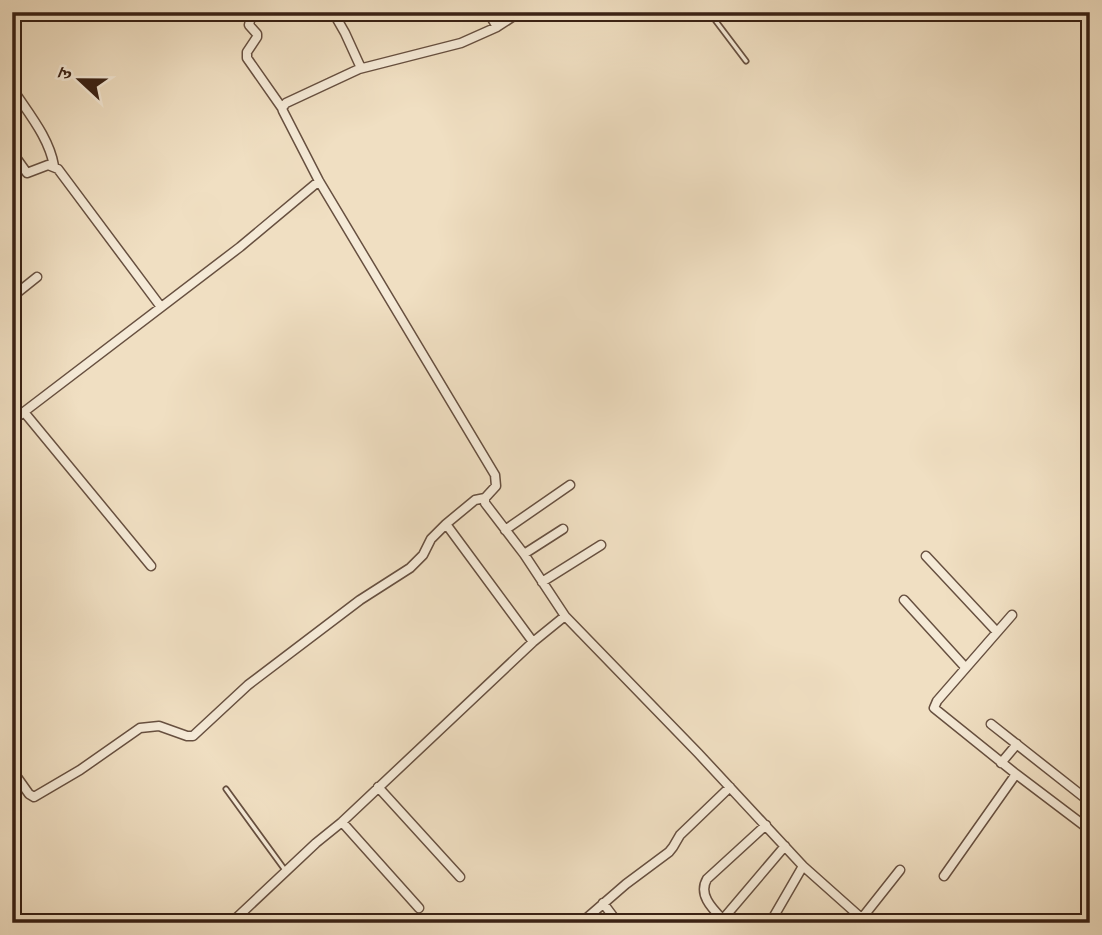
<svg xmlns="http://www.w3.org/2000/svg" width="1102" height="935" font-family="'Libre Caslon Text','Noto Serif Devanagari',serif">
	<rect width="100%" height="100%" fill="#f0dfc2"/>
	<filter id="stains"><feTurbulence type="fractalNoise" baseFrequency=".00286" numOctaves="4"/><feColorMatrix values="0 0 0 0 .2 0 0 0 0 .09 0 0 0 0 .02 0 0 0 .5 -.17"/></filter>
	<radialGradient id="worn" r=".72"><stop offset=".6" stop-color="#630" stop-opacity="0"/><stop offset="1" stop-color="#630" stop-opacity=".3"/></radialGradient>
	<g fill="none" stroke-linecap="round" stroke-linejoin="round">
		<defs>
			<path id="service" d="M709,12l37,49
				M226,789l59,81"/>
			<path id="minor" d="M252,12l-3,13 8,9v3l-10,15v6l35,50
				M333,12l12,21 16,35
				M488,12l9,15
				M520,12l-23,15 -36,16 -102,26 -73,34 -4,5 1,3 36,70 176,294 1,11 -11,12v5l39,51 41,62 133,137 105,113 64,57
				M12,88c16,25 37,49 42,78
				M12,152l15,21 21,-8 10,4 103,138
				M12,297l25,-20
				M24,412l127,154
				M12,421l228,-174 79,-66
				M446,524l87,118
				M505,530l65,-45
				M524,554l39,-25
				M926,556l71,76
				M542,582l59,-37
				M904,600l61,67
				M1012,615l-75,86 -3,7 82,66 74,56
				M991,724l99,78
				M1001,763l16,-19
				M12,770l17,24 5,3 46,-27 60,-42 19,-2 28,10h6l55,-51 112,-85 50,-32 13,-13 8,-16 15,-15 29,-24 10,-2
				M378,787l82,90
				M342,822l77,86
				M944,876l72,-102
				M12,896c5,5 3,11 0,16
				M603,903l15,20
				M862,918l38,-48
				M723,919l62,-73
				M231,923l85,-80 26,-21 191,-180 32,-26
				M581,923l45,-39 43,-32 4,-5 7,-12 50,-48
				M726,923c-11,-12 -29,-27 -19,-44l59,-54
				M770,923l33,-57"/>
		</defs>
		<use href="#service" stroke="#675040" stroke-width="7"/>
		<use href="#minor" stroke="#675040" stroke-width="11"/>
		<use href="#service" stroke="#f5ead7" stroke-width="3.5"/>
		<use href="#minor" stroke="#f5ead7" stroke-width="8"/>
	</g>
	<rect width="1102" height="935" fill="none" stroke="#f0dfc2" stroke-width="42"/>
	<rect x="14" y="14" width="1074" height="907" fill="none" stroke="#392114" stroke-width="3.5"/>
	<rect x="21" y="21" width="1060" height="893" fill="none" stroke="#392114" stroke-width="2"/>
	<g transform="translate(80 80) rotate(292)" stroke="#f5ead7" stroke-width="5" paint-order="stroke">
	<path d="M0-5L12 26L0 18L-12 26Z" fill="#392114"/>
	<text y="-10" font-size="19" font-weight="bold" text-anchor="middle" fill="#392114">उ</text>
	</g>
	<rect width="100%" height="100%" filter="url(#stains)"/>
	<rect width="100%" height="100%" fill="url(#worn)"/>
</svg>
